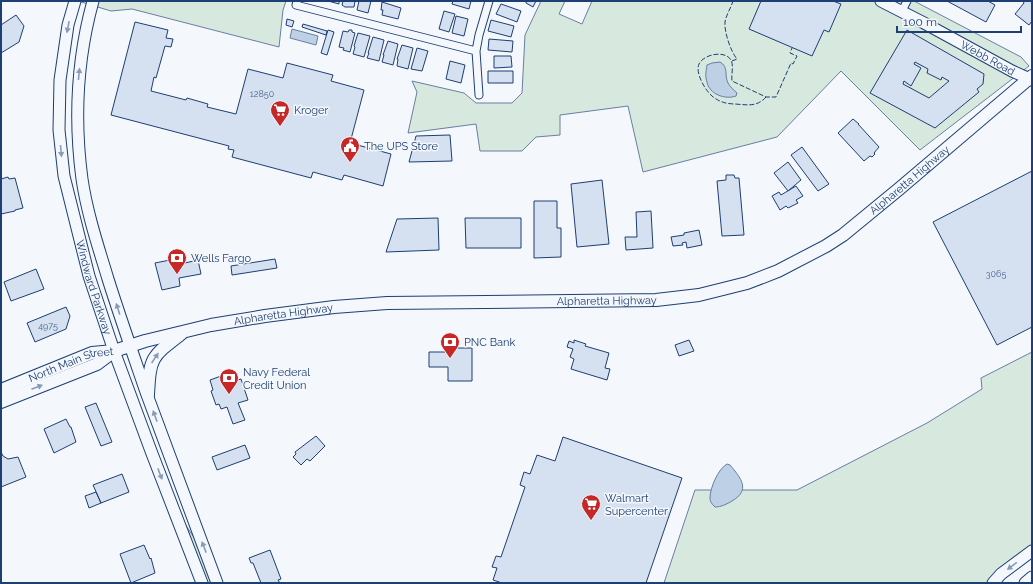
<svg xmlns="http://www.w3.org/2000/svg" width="1033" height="584" font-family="Raleway,sans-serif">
	<rect width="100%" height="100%" fill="#f4f7fb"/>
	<path fill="#d7e8df" stroke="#687fa3" d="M78,1h208l-3,9 -4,37 -147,-38 -21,2z
		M541,1h24l-6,13 23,10 10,-23h322l107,56 8,9 -109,84 -79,-79 -64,66 -134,35 -15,-66 -68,9v20l-24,2 -14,14h-42l-4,-27 -68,9 9,-41 -5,-11 52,12 12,10h36l10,-10 3,-58z
		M1032,352v194l-15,10 -31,27h-322l31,-93h102l130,-67 55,-34 -1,-11z
		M185,524l12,18 15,41h-5z"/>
	<path fill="#bed0e5" stroke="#687fa3" d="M292,29l26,7 -2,9 -26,-7z
		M720,62c9,5 4,13 8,21 2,4 6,7 9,10l-1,3c-11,4 -27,-2 -29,-14 -2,-5 -1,-11 0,-17l5,-2z
		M727,464l3,1c11,13 21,25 2,36 -5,3 -11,6 -17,6 -3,-3 -5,-5 -5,-9 0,-10 8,-29 17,-34z"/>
	<path fill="#d5e0f0" stroke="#1d3f73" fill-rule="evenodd" d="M328,1h11v3z
		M343,1h12l-1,6h-9l-3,-2z
		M359,1h12l-3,12 -11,-3z
		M453,1h18l-2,8 -17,-5z
		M526,1h10l-3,6 -7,-4z
		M761,1h72l8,3 -12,28 -5,-2 -12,26 -63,-27z
		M947,1h41l7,4 -9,17z
		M1023,1h9v20l-3,4 -14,-11 9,-11z
		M382,2l19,6 -3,11 -16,-4 1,-5h-2z
		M501,4l20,7 -4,11 -21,-8z
		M444,11l11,3 -6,18 -10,-3z
		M16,15l8,11 -5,16 -18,11v-28z
		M456,16l12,3 -4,17 -12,-3z
		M287,19l7,2 -2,6 -6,-2z
		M491,20l23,6 -3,11 -23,-6z
		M135,22l33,8 -2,8 7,1 -2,8 -6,-1 -9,32 -2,-1 -3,14 35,9 1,-2 21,6 -1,3 29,7 12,-45 35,9 4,-15 46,12 -2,6 33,9 -14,53 41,11 -8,32 -39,-11 -2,5 -29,-8 -2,6 -79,-21 2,-7 -6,-1 1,-3 -118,-31z
		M303,24l24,7 -1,4 -24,-8z
		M328,30l6,2 -7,23 -6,-2z
		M349,30h3v2l3,1 -5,19 -7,-2 1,-2 -5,-1 4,-16 5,1z
		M907,30l77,44 -1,10 -6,5 2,3 -44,36 -65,-35zM915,62l13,7 -1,4 14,7 1,-3 7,4 -20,17 -26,-14 1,-3 7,5 10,-18 -7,-4z
		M358,33l12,3 -6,21 -11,-3 2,-7 -1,-1z
		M373,37l11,3 -5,21 -12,-3 2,-5h-1z
		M489,39l24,2 -1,11 -24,-2z
		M388,41l10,3 -5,21 -11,-3 2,-7h-1z
		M402,45l11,3 -5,21 -11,-3 1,-7h-1z
		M417,48l11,3 -6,20 -11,-2z
		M494,56h17l1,11 -18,1z
		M450,61l15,4 -4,18 -15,-4z
		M488,71h25v12h-25z
		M853,119l6,5h-1l21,23 -5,6 1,1 -3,3 -2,-1 -6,5 -26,-28z
		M450,135l2,26 -43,1 7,-26z
		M802,147l27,37 -11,7 -27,-36z
		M788,162l13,18 -13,11 -14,-18z
		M1032,171v156l-35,18 -64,-123z
		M726,175h8l1,3h4l5,57 -22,1 -5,-55 9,-1z
		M8,177l1,2 6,-1 8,30 -8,2v1l-14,3v-35z
		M602,180l7,64 -32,3 -6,-63z
		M796,186l7,10 -7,4 2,3 -10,5 -2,-2 -6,4 -8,-14 7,-4 2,3z
		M534,201h23v27h4v29l-27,1z
		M651,211l2,37 -27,2 -1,-13h12l-1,-25z
		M438,218l1,32 -53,2 11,-33z
		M465,218h56v30h-55z
		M699,230l3,15 -15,3 -1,-6 -4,1 1,2 -10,1 -2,-9 13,-2v-2z
		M175,259l1,6 22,-5 3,14 -22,4 1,8 -18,4 -7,-27z
		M275,259l2,9 -45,7 -1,-9z
		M36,269l8,20 -33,12 -7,-19z
		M66,307l4,9 -4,13 -31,13 -8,-19z
		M574,340l12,4 -1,2 24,7 -4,15 5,1 -3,11 -36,-11 3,-10 -4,-2 3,-8 -6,-2 2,-6 5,2z
		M689,340l5,11 -15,5 -4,-11z
		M448,348h24v33h-24v-14h-19v-15h19z
		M235,371l3,9 3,-1 7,21 -10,3 7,17 -12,4 -6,-17 -6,2 -2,-5 -3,1 -5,-14 2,-1 -3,-10z
		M96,403l16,39 -11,4 -16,-39z
		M66,419l4,8h1l5,15 -22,11 -10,-24z
		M316,436l9,10 -15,15 -3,-2 -6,6 -8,-8 3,-3 -1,-2z
		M563,437l119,41 -36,105h-144l-9,-3 4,-12 -5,-1 4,-11 5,1 24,-70 -5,-2 4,-13 6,2 7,-19 18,6z
		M245,445l5,13 -33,12 -5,-13z
		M1,452l2,4 5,3 10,-2 8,20 -25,10z
		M122,474l7,18 -28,11 -8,-18z
		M96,492l5,11 -12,5 -4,-12z
		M144,545l6,14 1,-1 4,15 -24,10 -11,-29z
		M270,550l11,29 -3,1 2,3h-19l-8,-20h-2l-2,-5z"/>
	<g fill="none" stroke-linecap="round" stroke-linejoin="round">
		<defs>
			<path id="street" d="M297,1l-1,4 180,46
				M902,11l5,-10
				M479,95l-3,-44 3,-16 10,-34"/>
			<g id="secondary">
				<path id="s1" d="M75,1l-7,24 -8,55 -1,50 5,46 25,100 25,75 37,100 51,132"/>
				<path d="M93,1c-16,58 -19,118 -11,178 5,34 16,67 26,100 12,38 25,75 38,113 24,63 47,127 71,191"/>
				<path id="s2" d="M881,1l43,22 88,48 20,9"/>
				<path d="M993,583l8,-9 31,-23"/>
				<path d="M1025,583l7,-6"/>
			</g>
			<g id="primary">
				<path id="s3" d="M1,390l91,-37 22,-2 31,-10 66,-16 54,-9 69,-9 53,-4 269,-3 43,-5 48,-12 31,-12 48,-25 17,-11 56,-46 133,-113"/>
				<path d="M148,395c2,-38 3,-38 33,-61"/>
				<path d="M1,402l96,-38 16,-12"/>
			</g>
		</defs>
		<use href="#street" stroke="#1d3f73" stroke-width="9"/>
		<use href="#secondary" stroke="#1d3f73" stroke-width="13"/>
		<use href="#primary" stroke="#1d3f73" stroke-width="14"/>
		<use href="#street" stroke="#f4f7fb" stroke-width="7"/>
		<use href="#secondary" stroke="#f4f7fb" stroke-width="11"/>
		<use href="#primary" stroke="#f4f7fb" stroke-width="12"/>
		<path stroke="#1d3f73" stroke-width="1" stroke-dasharray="5 2" stroke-linecap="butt" d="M732,61l5,-2c-6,-7 -13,-27 -12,-37 1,-7 6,-14 8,-21
			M766,97c-9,10 -18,8 -31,7 -8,0 -16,-2 -23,-8 -7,-6 -17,-23 -13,-32 5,-10 26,-14 32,-4 3,6 0,15 1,21l34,16h10l15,-34 2,1 4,-8 -7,-3 2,-5"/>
	</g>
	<defs><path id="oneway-solid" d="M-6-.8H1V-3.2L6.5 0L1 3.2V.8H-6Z"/></defs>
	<g fill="#889bb7">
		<use href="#oneway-solid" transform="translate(68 27) rotate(101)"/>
		<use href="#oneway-solid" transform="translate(79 74) rotate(-84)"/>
		<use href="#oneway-solid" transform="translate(61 151) rotate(85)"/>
		<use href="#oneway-solid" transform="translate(118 309) rotate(-108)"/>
		<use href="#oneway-solid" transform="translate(155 358) rotate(-56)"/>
		<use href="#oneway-solid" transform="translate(37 387) rotate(-21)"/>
		<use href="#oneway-solid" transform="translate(155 416) rotate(-110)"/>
		<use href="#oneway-solid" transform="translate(160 474) rotate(69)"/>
		<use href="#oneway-solid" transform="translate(204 547) rotate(-111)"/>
		<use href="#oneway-solid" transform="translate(1012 566) rotate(143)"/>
	</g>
	<defs>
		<symbol id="supermarket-pin" viewBox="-11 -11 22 30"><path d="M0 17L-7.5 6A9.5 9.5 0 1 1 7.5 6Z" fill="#c62828" stroke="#f4f7fb"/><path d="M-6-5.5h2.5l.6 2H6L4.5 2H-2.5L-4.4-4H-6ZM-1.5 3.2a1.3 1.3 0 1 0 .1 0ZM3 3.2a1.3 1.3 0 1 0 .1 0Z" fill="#fff"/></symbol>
		<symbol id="civic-pin" viewBox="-11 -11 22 30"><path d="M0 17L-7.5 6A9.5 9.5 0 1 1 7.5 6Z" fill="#c62828" stroke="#f4f7fb"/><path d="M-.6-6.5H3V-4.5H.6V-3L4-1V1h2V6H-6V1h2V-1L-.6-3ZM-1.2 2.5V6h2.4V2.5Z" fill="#fff"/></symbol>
		<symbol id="bank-pin" viewBox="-11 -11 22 30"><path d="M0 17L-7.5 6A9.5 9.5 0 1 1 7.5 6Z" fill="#c62828" stroke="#f4f7fb"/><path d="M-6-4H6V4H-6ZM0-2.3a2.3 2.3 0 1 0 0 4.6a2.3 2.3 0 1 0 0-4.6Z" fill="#fff"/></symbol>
	</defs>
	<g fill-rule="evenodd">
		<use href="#supermarket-pin" x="269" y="99" width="22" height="30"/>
		<use href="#civic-pin" x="339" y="135" width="22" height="30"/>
		<use href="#bank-pin" x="166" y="247" width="22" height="30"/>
		<use href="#bank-pin" x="439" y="331" width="22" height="30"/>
		<use href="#bank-pin" x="218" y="367" width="22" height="30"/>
		<use href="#supermarket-pin" x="580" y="493" width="22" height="30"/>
	</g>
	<g text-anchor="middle" stroke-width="3" stroke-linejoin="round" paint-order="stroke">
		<g font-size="9" fill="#4b6792">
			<text x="262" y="97">12850</text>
			<text x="996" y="277">3065</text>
			<text x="48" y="329">4975</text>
		</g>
		<g font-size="11" fill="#1d3f73" stroke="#f4f7fb">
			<text dy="4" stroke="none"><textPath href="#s2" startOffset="121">Webb Road</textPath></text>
			<text dy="4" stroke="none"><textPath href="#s3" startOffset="954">Alpharetta Highway</textPath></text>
			<text dy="4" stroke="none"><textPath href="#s1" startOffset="292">Windward Parkway</textPath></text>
			<text dy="4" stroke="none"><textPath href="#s3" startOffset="618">Alpharetta Highway</textPath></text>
			<text dy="4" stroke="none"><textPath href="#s3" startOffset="294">Alpharetta Highway</textPath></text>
			<text dy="4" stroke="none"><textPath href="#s3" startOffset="75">North Main Street</textPath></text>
		</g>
		<g font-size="11" fill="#1d3f73" stroke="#f4f7fb" text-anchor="start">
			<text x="294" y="114">Kroger</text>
			<text x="364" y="150">The UPS Store</text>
			<text x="191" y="262">Wells Fargo</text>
			<text x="464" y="346">PNC Bank</text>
			<text x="243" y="376">Navy Federal<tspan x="243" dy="13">Credit Union</tspan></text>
			<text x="605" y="502">Walmart<tspan x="605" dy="13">Supercenter</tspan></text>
		</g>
	</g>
	<rect width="1033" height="584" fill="none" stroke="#1d3f73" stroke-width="4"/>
	<path d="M897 26v6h124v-6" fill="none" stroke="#1d3f73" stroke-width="2"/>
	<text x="903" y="26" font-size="12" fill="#1d3f73" stroke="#f4f7fb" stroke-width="3" paint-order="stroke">100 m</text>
</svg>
